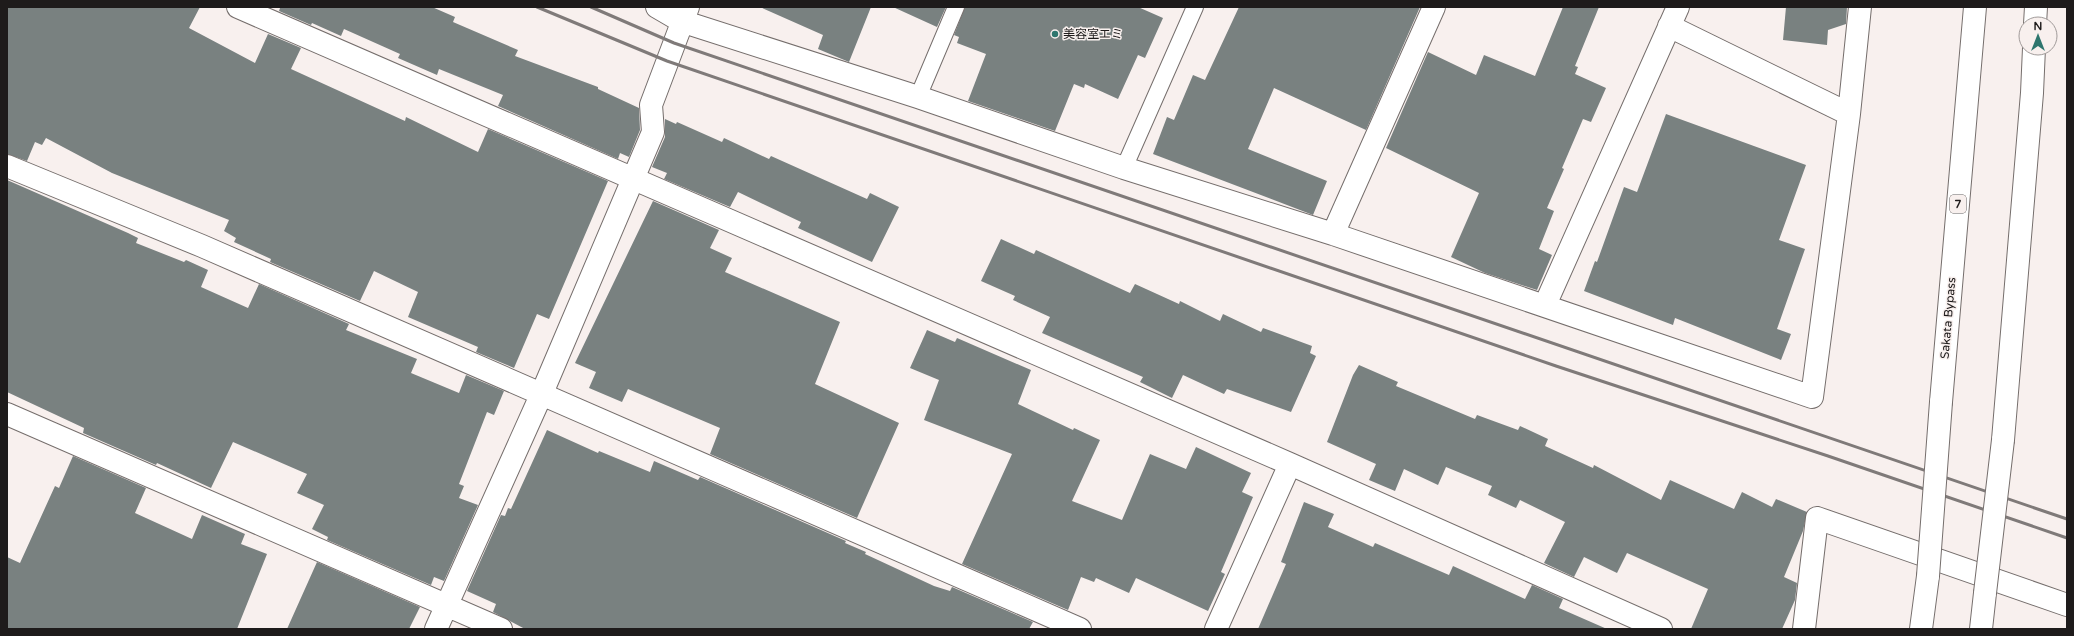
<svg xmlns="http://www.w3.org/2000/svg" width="2074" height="636" font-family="'Varela Round','Noto Sans JP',sans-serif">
	<rect width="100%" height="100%" fill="#f8f0ee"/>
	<path fill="#798180" d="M7,7h193l-11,21 66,35 13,-29 33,14 -10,21 114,52 1,-4 72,35 10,-23 120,52 -59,138 -12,-5 -23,54 -38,-16 2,-5 -70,-30 10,-25 -44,-21 -14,30 -90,-39 1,-3 -37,-17 2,-4 -12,-7 5,-11 -117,-47 -66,-35 -4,7 -7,-3 -8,19 -20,-7z
		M277,7h155l23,10 -2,5 65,28 -3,6 83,31v2l41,19 1,22 -11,27 -9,-4 -2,6 -120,-53 5,-11 -64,-26 -2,6 -39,-17 2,-4 -56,-25 -3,7 -29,-13 -1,2 -32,-14 1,-3z
		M760,7h111l-22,55 -31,-13 5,-14z
		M893,7h53l-9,20z
		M965,7h173l25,11 -18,40 -7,-3 -20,44 -33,-15 -1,4 -10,-4 -19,47 -87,-30 18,-47 -29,-11 2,-6 -5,-2z
		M1239,7h181l-54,123 -92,-42 -26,61 79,32 -14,34 -160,-61 14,-37 7,3 19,-45 12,5z
		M1563,7h36l-24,59 3,1 -3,7 31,14 -15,34 -8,-3 -21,49 2,1 -17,39 7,3 -15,38 13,6 -15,35 -52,-17 -34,-16 28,-64 -93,-45 42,-96 48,23 8,-20 51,21z
		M1786,7h61l-1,17 -18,6 -1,15 -44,-5z
		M1666,114l140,51 -27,75 26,9 -28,80 14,5 -10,26 -106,-42 -2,7 -89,-34 11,-30 2,1 27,-75 13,5z
		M665,119l11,5 1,-2 45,20 2,-4 45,21 2,-3 96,43 3,-6 29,14 -27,55 -74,-34 3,-6 -63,-30 -8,15 -66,-28 3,-6 -15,-6 13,-30z
		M7,180l121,53 10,5 -2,5 48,19 2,-2 22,10 -7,17 47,21 11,-24 90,40 -3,6 71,29 -6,14 48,20 7,-18 38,16 -10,24 -7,-3 -28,72 5,2 -5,12 19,7 -34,76 -10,-4 -3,8 -104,-45 1,-3 -16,-8 12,-24 -27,-12 10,-19 -74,-32 -22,46 -54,-25 -1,2 -73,-32 1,-5 -77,-36z
		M653,201l66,29 -9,18 22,10 -7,14 115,50 -25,62 84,39 -42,95 -147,-64 10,-26 -92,-39 -6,13 -33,-14 7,-16 -21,-9z
		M1001,239l33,15 2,-4 94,43 5,-9 44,20 1,-3 40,20 3,-7 38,18 2,-4 49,18 -2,7 6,3 -25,56 -64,-23 -3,5 -41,-19 -11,23 -32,-16 3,-5 -101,-44 8,-16 -37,-17 2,-4 -34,-15z
		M927,330l28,12 2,-4 74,32 -13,34 55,26 1,-2 26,12 -28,61 50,19 28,-66 36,15 10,-22 55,26 -9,19 11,5 -32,75 4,2 -17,37 -72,-33 -7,15 -33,-15 -2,4 -13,-5 -13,33 -106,-46 50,-110 -88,-34 15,-40 -29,-12z
		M1359,365l39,17 -2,4 79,33 2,-4 41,15 2,-4 28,13 -3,7 48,22 1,-3 67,35 9,-20 64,29 8,-17 30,15 4,-8 31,13 -4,19 -19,46 13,6 -2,17 -13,29h-91l17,-40 -81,-36 -10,20 -33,-16 -10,20 -30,-14 21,-41 -45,-22 -4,8 -28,-13 4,-9 -46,-19 -8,18 -34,-16 -9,22 -26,-11 7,-16 -49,-22 26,-67z
		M547,430l51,23 1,-2 51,21 4,-11 44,19 2,-3 146,64 -1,2 21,9 -1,2 69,32 16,5 2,-4 81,35 -4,7h-504l-32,-17 3,-8 -29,-13 34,-76 4,1 3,-8 3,1z
		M73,456l73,32 -11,25 57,26 10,-24 43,19 -4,10 26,10 -30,75h-230v-72l13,6 35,-77 4,2z
		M1304,502l30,12 -6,13 45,20 2,-4 74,32 4,-9 72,33 7,-14 31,14 -4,9 48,21h-349l28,-65 -5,-2z
		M317,562l103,45 -11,22h-122z"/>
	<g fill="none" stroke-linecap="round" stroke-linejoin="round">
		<defs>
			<path id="service" d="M918,97l38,-90
				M1124,168l71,-161"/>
			<path id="minor" d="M238,7l1052,457 371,165
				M657,7l24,14 237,76 206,71 209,66 479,163 37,-283 11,-107
				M1669,26l180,88
				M7,166l195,80 878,383
				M1333,234l101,-227
				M1545,305l133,-298
				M7,414l494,215
				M436,629l106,-236 111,-261 -2,-27 37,-98
				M1216,629l74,-165
				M1804,629l13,-111 250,87"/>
			<path id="trunk" d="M2035,24l1,-17
				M1941,402l34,-395
				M2003,440l29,-347 2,-45
				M1921,629l7,-53
				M1981,629l4,-36"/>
		</defs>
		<use href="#service" stroke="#756e6c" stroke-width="18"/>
		<use href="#minor" stroke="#756e6c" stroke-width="24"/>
		<use href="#trunk" stroke="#756e6c" stroke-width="24"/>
		<use href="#service" stroke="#fff" stroke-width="16"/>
		<use href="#minor" stroke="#fff" stroke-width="22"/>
		<use href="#trunk" stroke="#fff" stroke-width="22"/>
		<path stroke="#7f7a79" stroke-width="3" d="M537,7l130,54 889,305 272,90 239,82
			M591,7l83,36 1393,476"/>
		<defs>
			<path id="trunk-bridge" d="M1928,576l13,-174
				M1985,593l18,-153"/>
		</defs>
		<use href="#trunk-bridge" stroke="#756e6c" stroke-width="24" stroke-linecap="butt"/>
		<use href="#trunk-bridge" stroke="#fff" stroke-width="22"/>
	</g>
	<circle fill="#2e766e" stroke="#f8f0ee" stroke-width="1.5" cx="1055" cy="34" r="4"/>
	<g text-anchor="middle" stroke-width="3" stroke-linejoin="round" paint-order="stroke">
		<rect fill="#f8f0ee" stroke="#5f5b5a" stroke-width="1" x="1950" y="195" width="16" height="18" rx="3"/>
		<g font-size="11" font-weight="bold" fill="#1e1b1b">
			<text x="1958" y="208">7</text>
		</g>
		<g font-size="12" fill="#1e1b1b" stroke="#f8f0ee" text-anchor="start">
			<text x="1063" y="38">美容室エミ</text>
		</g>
		<g font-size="12" fill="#1e1b1b" stroke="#f8f0ee">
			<text transform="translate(1948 318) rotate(-85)" y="4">Sakata Bypass</text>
		</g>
	</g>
	<rect width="2074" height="636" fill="none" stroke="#1e1b1b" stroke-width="16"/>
	<g transform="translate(2038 36)"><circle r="19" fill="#f8f0ee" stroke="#a19b9a"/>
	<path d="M0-3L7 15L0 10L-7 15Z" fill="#2e766e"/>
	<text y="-6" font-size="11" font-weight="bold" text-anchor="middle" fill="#1e1b1b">N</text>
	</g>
</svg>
